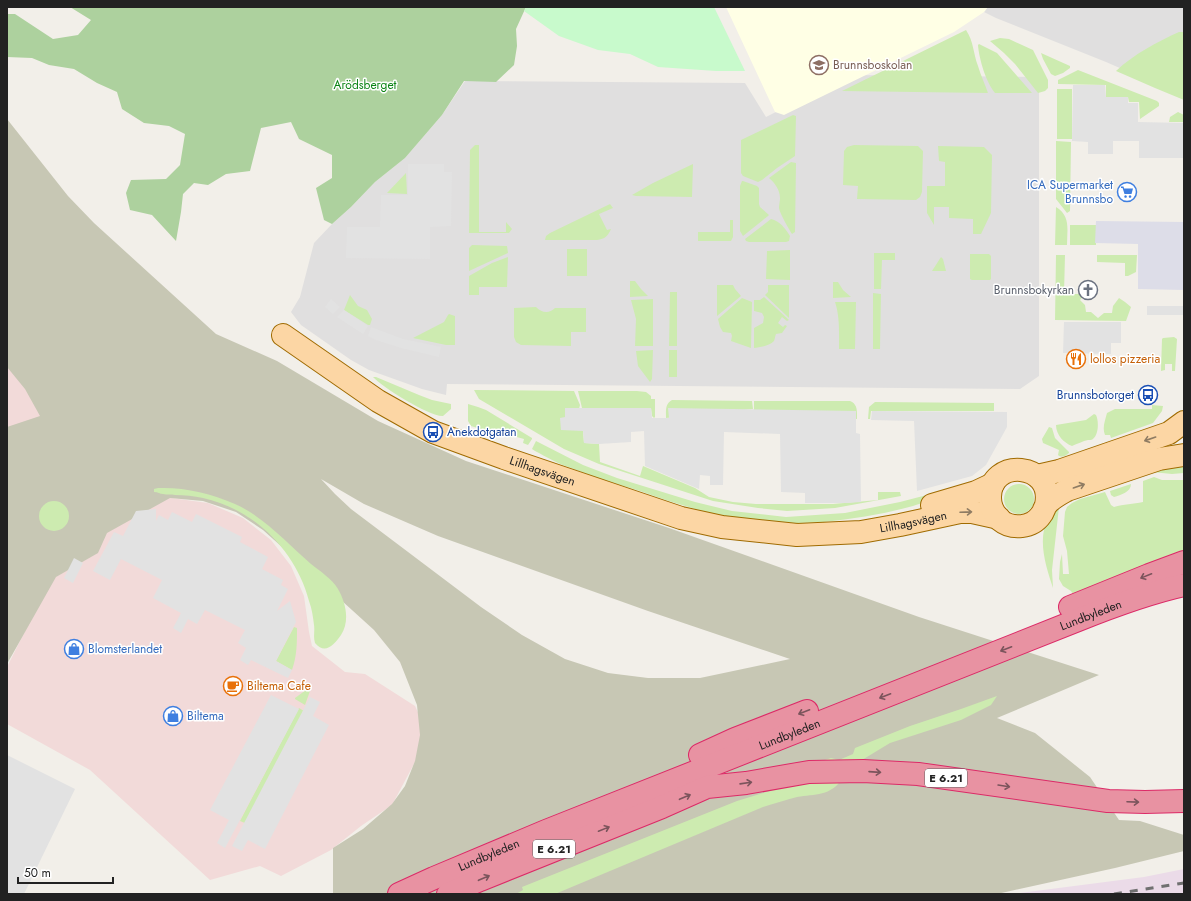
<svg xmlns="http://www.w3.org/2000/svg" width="1191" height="901" font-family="Jost,sans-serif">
	<rect width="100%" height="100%" fill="#f2efe9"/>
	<path fill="#e0dfdf" d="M988,7h196v89l-78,-34 -110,-44 -12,-6z
		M849,75l190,2v299l-19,13 -573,-5 -1,11 -24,-6 -53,-19 -18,-10 -50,-35 -10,-13 9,-15 14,-54 18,-19 19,-17 24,-25 30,-24 37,-43 23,-34 280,2 21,34z"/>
	<path fill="#f2dad9" d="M7,362l39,56 -39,62z
		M164,497l44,6 35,15 28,22 20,26 13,30 5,36 3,14 33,26 20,2 50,32 10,21 -10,35 -23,43 -31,21 -30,24 -50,26 -21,-10 -50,14 -120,-110 -83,-46v-57l54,-108z"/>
	<path fill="#ebdbe8" d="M1184,869v25h-172l132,-17z"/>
	<path fill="#ffffe5" d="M726,7h262l-4,5 -30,20 -170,83 -9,-3z"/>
	<path fill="#c7c7b4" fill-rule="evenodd" d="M7,119l61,77 26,27 122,111 61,27 101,60 88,40 203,67 250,89 180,58 -102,43 38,15 55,44 29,43 21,1 44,14v16l-69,17 -118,26h-664v-46l30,-19 29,-25 13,-18 10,-25 5,-26 -3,-30 -17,-43 -26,-32 -54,-49 -57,-51 -27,-18 -33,-11 -33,-3 -63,35 -9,20 -42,24 -49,87v-237l33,-11 -15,-27 -18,-22zM321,479l43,25 74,32 210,75 142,48 -90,19h-52l-40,-5 -43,-14 -43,-24 -41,-28 -130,-98 -16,-15z"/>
	<path fill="#cdebb0" d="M966,30c8,12 7,23 12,36 3,10 7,18 10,27l-146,-2z
		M1179,32h5v68l-29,-12 -39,-17c18,-17 41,-29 63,-39z
		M1000,38l9,1 24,11 15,30v8l-3,3 -7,2 -23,-29 -11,-11 -14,-12z
		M979,44l18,9 35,40h-37c-9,-11 -16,-34 -17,-48z
		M1041,53l29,13v2l-7,5 -8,3 -4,-2 -8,-15z
		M1078,70l79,31 2,2v3l-19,13 -1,-17h-10l-1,-5h-22v-12l-48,-1v-4z
		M1057,89h15v50h-15z
		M1178,112l6,3v7h-15l1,-5z
		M793,115l3,1v1l-1,39 -18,12 -15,12 -4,2 -15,-6 -2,-3v-33z
		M1056,141l15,1 -1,69 -3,2 -11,-14z
		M475,145h4v87h27v-10l6,7 -3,4h-40l1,-83z
		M854,145l64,1 5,5 -1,41 -2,5 -4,3 -59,-1 1,-13 -15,-1 1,-34 3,-4z
		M938,146l46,1 8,8 -1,58 -10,21h-8v-15l-24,-1v-11h-15v18l-7,-12v-27h18v-24l-6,-1z
		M791,162l5,1 -1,69 -3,2c-3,-5 -12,-20 -13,-26 0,-3 1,-7 1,-10 0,-8 -5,-15 -11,-20z
		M693,164l-1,33 -56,-1 -4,-1 21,-12z
		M406,173l1,21 -20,-1z
		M742,181h1l14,5 2,2v16l1,3 9,8 -1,1 -25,20 -3,-5v-45z
		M610,204l3,4 -14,6 8,16 4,-1c-3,7 -6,10 -14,11h-52l1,-4 4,-3z
		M1056,207c15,9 11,23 11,38h-12z
		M771,219c9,2 14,9 19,17l-1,5 -3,1h-37l-3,-1 -1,-2z
		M730,220h3v17l-2,4h-33v-9h32z
		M1070,225h26v20h-26z
		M472,245l35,1 1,7 -39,18v-23z
		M567,249h20v27h-20z
		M790,250v30l-24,-1 1,-28z
		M874,253h21v7h-13l-1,29h-7z
		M970,254h19l2,2v23l-1,1h-18l-2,-1z
		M1056,255h9l-1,39h21l-5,6 5,5 1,7h5l7,6 6,-5h8l1,-7 6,-8 6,4 6,5 -5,14 -71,-1z
		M1097,255h40l-1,17 -8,4h-3v-13l-28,-1z
		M508,257l-1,30h-28v8h-10v-19l23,-13z
		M941,257l2,2 3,12h-14z
		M630,281h5l6,8 7,7 -18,1z
		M833,282h5l5,8 8,7 -18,1z
		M717,285h16l2,4 6,7 -24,20z
		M768,285h21v33l-24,-23 3,-3z
		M670,292h7v54h-8z
		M873,293l8,1 -1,55h-7z
		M350,295l8,11 9,4 5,9 -2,6h-2l-24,-15z
		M764,297l25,23 -2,1 -5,-4 -4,6 5,4 2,-2 2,1 -5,7 -6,1c-1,2 -1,5 -2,7 -4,5 -14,6 -20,7v-20l9,-5 1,-6 -2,-4 -8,-2v-11h6z
		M742,298l10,4 -1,46 -20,-7 1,-5 -1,-3 -8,-1 -3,-5 -2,-8z
		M653,299v47h-18l1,-27 -5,-19z
		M835,302h21l-1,47h-16c0,-16 1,-32 -4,-47z
		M536,307c6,6 13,7 19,1h31v24h-15v14l-50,-1 -5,-3 -2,-5v-29z
		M449,314l6,2v29h-9l-33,-7 31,-16 4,-7z
		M1174,337l3,2 -2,32h-3v-7h-7v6l-4,1 1,-32 1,-1z
		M653,350l-1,29 -2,3 -12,-16 -2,-15z
		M669,350h8v27h-8z
		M373,377h3l43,18 13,5 19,4v5l-8,7c-13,1 -61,-29 -70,-39z
		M474,390l100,1 6,14 -1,4 -14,-1 18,23 1,12 15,1 1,18 40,14 3,-10 52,22 14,9 24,5 23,2h77l45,-4v-8h22l1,4 -66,12 -48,3 -29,-3 -45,-7 -114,-37 -35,-15 -85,-50z
		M578,391h59l9,1 5,4v3h4v18l-1,1 -2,-2 -1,-8h-69z
		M672,400l80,1 1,8 -87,9c0,-8 -1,-14 6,-18z
		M754,401h96c8,3 7,11 7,18l-103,-9z
		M875,402l119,1v8h-123l-1,8h-2l1,-12z
		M468,404l10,3 8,3 46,28v1l-4,6 -5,-2 1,-4 -11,-3 -2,2 -40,-12 -3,-5z
		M1152,405l11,1 -1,5 -9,12 -42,15 -1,-3h-5c-3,-7 0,-14 2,-22l8,-4h37z
		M1094,414l2,1c3,6 3,22 -5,25 -1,0 -2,0 -3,0 -5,1 -11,4 -16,6 -8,-3 -16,-11 -16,-21l30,-5z
		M1049,427l3,1 3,10 14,14v1c-3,3 -8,5 -11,2l1,-5 -16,-7 -1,-4z
		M536,441l47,24 34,13 78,24 37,9 54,6 59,-4 55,-11 73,-19 21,-13 1,1c-6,16 -48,26 -64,30 -7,1 -12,3 -18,5 -29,8 -59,13 -89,16 -44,3 -90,-1 -132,-14 -18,-5 -35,-11 -52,-17 -23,-7 -47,-14 -69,-23 -13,-4 -24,-11 -36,-17l-3,-2z
		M1162,463l22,2v8l-12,1 -20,-2z
		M1154,477l8,3h22v73l-108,46 -5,-8 -8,-5 -4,-7 1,-17 2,-8 1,20h6l-2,-23 -4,-15 2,-24 2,-5 5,-4 8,-4 25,-7 6,13 3,2c10,-3 19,-3 29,-5v-21z
		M1131,484c0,8 -10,11 -17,13l-3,-2 -1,-4z
		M1004 499a15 15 0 1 1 30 0a15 15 0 1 1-30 0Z
		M158,488c26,-1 52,5 77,16 29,13 52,39 76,60 9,7 21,15 27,25 8,14 12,32 3,46 -7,10 -16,20 -26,8 -2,-6 0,-12 -1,-18 -1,-8 -2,-16 -5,-24 -13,-50 -55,-92 -106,-103 -9,-2 -19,-3 -28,-3 -4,-1 -8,0 -12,-1 -3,0 -5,-2 -9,-2v-3z
		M39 516a15 15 0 1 1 30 0a15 15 0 1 1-30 0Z
		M1059,507l-7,63 1,18c-7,-21 -16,-48 -5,-70 2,-4 7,-7 11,-11z
		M294,627l3,1c0,15 0,28 -5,42l-16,-9z
		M306,690l4,1 -5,14 -10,-6v-1z
		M997,696l-6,9 -30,15 -71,23 -33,20 -35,-2 9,-3 8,2 14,-6 2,-6 55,-22 51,-17z
		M299,708l5,3 -59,112 -5,-2z
		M842,779c-11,17 -27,15 -45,18 -11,3 -22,6 -34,10l-208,87h-39l7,-4 -1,-3 215,-86 42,-13 36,-7z"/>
	<path fill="#add19e" d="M66,7h460l-10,22 1,17 -3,19 -18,17 -32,-1 -22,34 -37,43 -30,24 -24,25 -19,17 -8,-4 -8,-32 16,-10v-23l-33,-16 -8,-17 -30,6 -11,43 -24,3 -18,11 -14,-2 -11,11 -2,18 -5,29 -24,-26 -22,-5 -4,-17 5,-13 35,-1 14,-14 5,-31 -16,-8 -25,-3 -22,-14 -5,-17 -20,-9 -23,-14 -25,-4 -17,-7 -25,-1v-43h8l38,25 25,-4 13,-15 -21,-13z"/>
	<path fill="#c8facc" d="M526,7h188l31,64h-29l-58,-4 -28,-13 -32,-4 -39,-14 -35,-25z"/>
	<path fill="#e2e2e2" d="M1073,85h32l1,12h22v6h10v19l46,1v35h-45v-17h-26v13h-25v-12l-16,-1z
		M408,164h36v8h8l-1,54 -21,1v32l-84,-1 1,-31h33l1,-32h27z
		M331,299l9,8 -7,7 -8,-7z
		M1147,306h37v9h-37z
		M344,310l24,16 -5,8 -26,-17z
		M1064,322h57v21h-10v11l-48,-1z
		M371,327l32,12 38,8 -2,10 -38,-9 -25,-8 -8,-4z
		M565,408h86l1,10h17l-1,-10 188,3v22l4,1 1,68 -15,1h-41v-10l-24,-1 -1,-58 -56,-2 -1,53h-13v-9l-10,-1 -1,14 -54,-23 -1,-35 -13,1v10l-32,2 -15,-1 -1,-12 -22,-1 -1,-12 5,-1z
		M872,411l135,1v15l-21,38 -14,11 -55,15 -3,-70 -43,-1z
		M156,509v12l3,-6 9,5 4,-8 20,10 4,-8 46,23 -2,5 28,15 -6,12 21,11 -2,5 7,4 -11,22 13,-10 6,21 -20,39 16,9 -4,8 -37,-18 -3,5 -8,-5 6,-12 -8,-5 7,-13 -40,-20 -8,14 -9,-5 -7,14 -8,-5 8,-15 -28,-15 9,-18 -41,-21 -11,21 -17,-9 21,-39 9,4 13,-25z
		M74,558l9,5 -10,20 -9,-5z
		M271,695l28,14 -74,139 -8,-5 12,-23 -19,-10z
		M310,697l10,5 -7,14 16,9 -64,124 -17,-9 -6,11 -10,-5z
		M7,755l68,34 -51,105h-17z"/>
	<path fill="#dddde8" d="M1096,221l88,1v68l-46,-1v-45l-43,-1z"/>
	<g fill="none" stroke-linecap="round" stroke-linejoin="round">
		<defs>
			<g id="major">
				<path id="s1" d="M283,335l95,66 55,31 71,26 177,60 41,9 75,8 64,-3 39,-7 60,-13h12l27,6"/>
				<path d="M1037,476l22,-5 110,-38 15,-11"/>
				<path d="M932,505l44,-13 17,-8"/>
				<path d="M1046,505c9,-43 -57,-48 -56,-7 0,9 4,16 10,22 12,10 32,8 41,-5 3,-3 3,-8 6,-11 5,-6 13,-10 20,-14l92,-31 25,-4"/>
			</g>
			<g id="highway">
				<path d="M1070,607l79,-32 35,-13"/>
				<path d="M700,755l35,-16 72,-28"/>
				<path id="s2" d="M399,894l35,-16 112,-47 532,-211c35,-14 70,-27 106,-35"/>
				<path d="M448,894l32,-14 182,-73 45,-20 39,-4 63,-11 54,-1 55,3 190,27 37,1 39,-1"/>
			</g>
		</defs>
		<use href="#major" stroke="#a06b00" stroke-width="24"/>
		<use href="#highway" stroke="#dc2a67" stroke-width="24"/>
		<use href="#major" stroke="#fcd6a4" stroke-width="22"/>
		<use href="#highway" stroke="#e892a2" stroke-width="22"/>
		<path stroke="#707070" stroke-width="3" stroke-dasharray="8 8" stroke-linecap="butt" d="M1114,894l70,-11"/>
	</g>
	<defs><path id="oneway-shaft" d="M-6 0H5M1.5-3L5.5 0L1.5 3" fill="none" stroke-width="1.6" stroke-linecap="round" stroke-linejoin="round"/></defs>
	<g stroke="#8f7c63">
		<use href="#oneway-shaft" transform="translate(1150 439) rotate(161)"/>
		<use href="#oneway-shaft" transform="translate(1079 486) rotate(-19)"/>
		<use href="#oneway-shaft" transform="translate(966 512) rotate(-2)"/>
	</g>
	<g stroke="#7b545c">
		<use href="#oneway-shaft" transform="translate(1146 576) rotate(158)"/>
		<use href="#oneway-shaft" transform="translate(1006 649) rotate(159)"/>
		<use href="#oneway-shaft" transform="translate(885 696) rotate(159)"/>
		<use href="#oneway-shaft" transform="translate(804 712) rotate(159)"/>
		<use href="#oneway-shaft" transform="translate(875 772) rotate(4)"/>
		<use href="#oneway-shaft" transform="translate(746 783) rotate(-8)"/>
		<use href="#oneway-shaft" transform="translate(1004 786) rotate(9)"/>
		<use href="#oneway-shaft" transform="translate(685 797) rotate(-23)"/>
		<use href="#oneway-shaft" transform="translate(1133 802) rotate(2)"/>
		<use href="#oneway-shaft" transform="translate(604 829) rotate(-22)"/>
		<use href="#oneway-shaft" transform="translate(484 878) rotate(-23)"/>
	</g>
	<defs>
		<symbol id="school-ring" viewBox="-11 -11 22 22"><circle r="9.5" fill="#fff" stroke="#8d6e63" stroke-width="1.5"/><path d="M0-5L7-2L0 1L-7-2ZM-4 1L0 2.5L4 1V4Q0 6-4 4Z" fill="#8d6e63"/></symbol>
		<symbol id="supermarket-ring" viewBox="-11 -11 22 22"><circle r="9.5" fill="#fff" stroke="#3f7fe0" stroke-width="1.5"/><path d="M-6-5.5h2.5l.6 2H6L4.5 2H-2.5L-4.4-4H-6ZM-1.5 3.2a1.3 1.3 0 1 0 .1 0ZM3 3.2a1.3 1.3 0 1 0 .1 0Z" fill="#3f7fe0"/></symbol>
		<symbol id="church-ring" viewBox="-11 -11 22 22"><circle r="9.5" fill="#fff" stroke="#6b7280" stroke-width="1.5"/><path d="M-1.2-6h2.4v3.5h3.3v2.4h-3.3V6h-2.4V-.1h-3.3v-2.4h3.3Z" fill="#6b7280"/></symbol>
		<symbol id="restaurant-ring" viewBox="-11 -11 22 22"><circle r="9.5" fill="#fff" stroke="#e8710a" stroke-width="1.5"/><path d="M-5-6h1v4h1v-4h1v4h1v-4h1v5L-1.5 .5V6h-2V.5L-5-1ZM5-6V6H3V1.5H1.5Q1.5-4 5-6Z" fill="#e8710a"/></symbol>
		<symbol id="bus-ring" viewBox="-11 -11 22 22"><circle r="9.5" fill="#fff" stroke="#1a4fb4" stroke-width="1.5"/><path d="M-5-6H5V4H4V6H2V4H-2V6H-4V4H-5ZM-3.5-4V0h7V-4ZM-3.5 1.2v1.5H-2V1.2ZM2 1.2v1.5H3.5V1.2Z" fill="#1a4fb4"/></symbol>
		<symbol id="shop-ring" viewBox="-11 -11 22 22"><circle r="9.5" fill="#fff" stroke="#3f7fe0" stroke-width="1.5"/><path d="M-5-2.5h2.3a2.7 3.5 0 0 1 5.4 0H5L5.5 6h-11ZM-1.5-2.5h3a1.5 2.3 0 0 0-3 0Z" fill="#3f7fe0"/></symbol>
		<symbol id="cafe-ring" viewBox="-11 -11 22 22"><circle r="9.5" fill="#fff" stroke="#e8710a" stroke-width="1.5"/><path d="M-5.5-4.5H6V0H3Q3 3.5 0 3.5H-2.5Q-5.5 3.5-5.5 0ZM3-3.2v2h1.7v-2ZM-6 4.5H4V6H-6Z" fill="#e8710a"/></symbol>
	</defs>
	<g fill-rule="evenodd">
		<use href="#school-ring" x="808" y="54" width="22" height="22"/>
		<use href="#supermarket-ring" x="1116" y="181" width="22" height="22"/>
		<use href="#church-ring" x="1077" y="279" width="22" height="22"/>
		<use href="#restaurant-ring" x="1065" y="348" width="22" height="22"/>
		<use href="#bus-ring" x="1137" y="384" width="22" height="22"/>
		<use href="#bus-ring" x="422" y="421" width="22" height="22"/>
		<use href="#shop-ring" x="63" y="638" width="22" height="22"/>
		<use href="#cafe-ring" x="222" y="675" width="22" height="22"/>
		<use href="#shop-ring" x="162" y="705" width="22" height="22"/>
	</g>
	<g text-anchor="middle" stroke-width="3" stroke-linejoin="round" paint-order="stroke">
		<g fill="#fff" stroke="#646464" stroke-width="1">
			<rect x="925" y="769" width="42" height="18" rx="3"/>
			<rect x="533" y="840" width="42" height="18" rx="3"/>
		</g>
		<g font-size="11" font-weight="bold" fill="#222">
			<text x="946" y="782">E 6.21</text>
			<text x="554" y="853">E 6.21</text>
		</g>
		<g font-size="12" fill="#785e54" stroke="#fff" text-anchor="start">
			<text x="833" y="69">Brunnsboskolan</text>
		</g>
		<g font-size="12" fill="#0c8416" stroke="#fff">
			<text x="365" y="89">Arödsberget</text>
		</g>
		<g font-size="12" fill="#366cbe" stroke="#fff" text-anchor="start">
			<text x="1113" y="189" text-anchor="end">ICA Supermarket<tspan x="1113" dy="14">Brunnsbo</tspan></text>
			<text x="88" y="653">Blomsterlandet</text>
			<text x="187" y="720">Biltema</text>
		</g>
		<g font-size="12" fill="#5b616d" stroke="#fff" text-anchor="end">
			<text x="1074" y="294">Brunnsbokyrkan</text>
		</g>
		<g font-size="12" fill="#c56008" stroke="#fff" text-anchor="start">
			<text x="1090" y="363">lollos pizzeria</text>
			<text x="247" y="690">Biltema Cafe</text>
		</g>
		<g font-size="12" fill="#164399" stroke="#fff" text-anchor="end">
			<text x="1134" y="399">Brunnsbotorget</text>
			<text x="447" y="436" text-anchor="start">Anekdotgatan</text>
		</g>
		<g font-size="12" fill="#222" stroke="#fff">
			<text dy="4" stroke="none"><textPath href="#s1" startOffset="295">Lillhagsvägen</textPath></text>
			<text dy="4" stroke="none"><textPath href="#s1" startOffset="676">Lillhagsvägen</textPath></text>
			<text dy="4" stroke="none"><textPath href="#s2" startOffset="746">Lundbyleden</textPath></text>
			<text dy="4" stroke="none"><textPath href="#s2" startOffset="422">Lundbyleden</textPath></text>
			<text dy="4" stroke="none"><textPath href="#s2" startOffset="98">Lundbyleden</textPath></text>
		</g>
	</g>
	<rect width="1191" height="901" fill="none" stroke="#222222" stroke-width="16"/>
	<path d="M18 877v6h95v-6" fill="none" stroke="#222222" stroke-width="2"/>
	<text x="24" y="877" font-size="12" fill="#222222" stroke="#ffffff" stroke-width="3" paint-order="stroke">50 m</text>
</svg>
